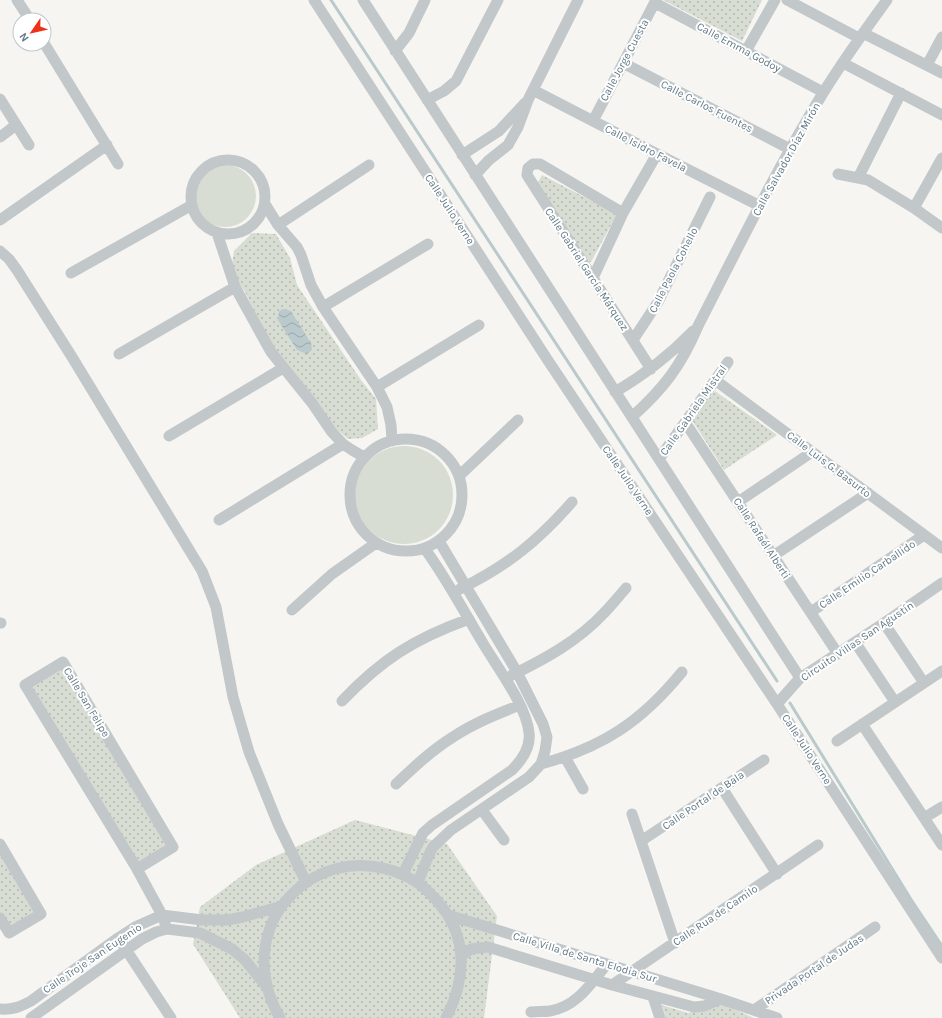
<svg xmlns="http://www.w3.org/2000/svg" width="942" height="1018" font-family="Karla,sans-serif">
	<defs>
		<pattern id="park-dots" width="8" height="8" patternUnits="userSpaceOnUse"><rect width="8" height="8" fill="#d7ddd2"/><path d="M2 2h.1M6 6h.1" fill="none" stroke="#b2b8b0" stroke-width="1.8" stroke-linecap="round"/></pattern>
		<pattern id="water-waves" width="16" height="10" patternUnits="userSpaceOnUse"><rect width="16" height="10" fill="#b9c9cc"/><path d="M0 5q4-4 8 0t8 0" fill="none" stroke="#9aa8ab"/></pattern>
	</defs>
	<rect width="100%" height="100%" fill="#f6f5f1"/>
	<path fill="#d7ddd2" d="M194 196a31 31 0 1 1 62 0a31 31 0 1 1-62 0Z
		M355 495a49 49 0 1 1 98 0a49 49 0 1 1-98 0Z"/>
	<path fill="url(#park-dots)" d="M663,0h99l-20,41z
		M542,175l75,39 -26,48 -4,-1 -50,-77z
		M252,233l24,1 14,24 7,27 64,95 15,19 2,30 -16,9 -14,1 -17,-15 -61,-81 -25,-51 -14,-20 3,-21z
		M715,391l62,44 -53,35 -32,-50z
		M61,668l105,177 -28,19 -108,-177z
		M355,820l92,24 50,72 -13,102h-244l-47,-74 7,-37 56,-42z
		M0,846l39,66 -28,19 -11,-18z
		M721,1003l33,15h-88l-4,-13 26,8z"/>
	<path fill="url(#water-waves)" d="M283,309l8,2 20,32 1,7 -5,4 -10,-4 -19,-30 1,-9z"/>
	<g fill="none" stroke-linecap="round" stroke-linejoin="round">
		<path stroke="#b9c9cc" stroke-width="3" d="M331,0l446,681
			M790,703l122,198 30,45"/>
		<path stroke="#c2c7ca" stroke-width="11" d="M17,0l13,20
			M314,0l233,359 230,345 165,254
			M363,0l437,678
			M787,0l72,38
			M655,3l168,89
			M863,33l79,40
			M44,43l74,121
			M395,51l14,-18 16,-33
			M746,51l29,-51
			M623,63l167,86
			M843,63l99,52
			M927,65l15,-28
			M533,90l124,64 103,52
			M0,99l29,46
			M427,100l17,-9 12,-10 42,-81
			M593,121l63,-121
			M0,137l16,-12
			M462,155l37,-24 26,-28
			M191 197a37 37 0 1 1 74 0a37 37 0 1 1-74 0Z
			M838,174l30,6 46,28 28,20
			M475,175l14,-15 19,-15 10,-18 10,-27 50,-100
			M858,178l43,-85
			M265,204l13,21 19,22 4,8 10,30 12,22 54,80 10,20 4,18 1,16
			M914,208l28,-50
			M623,213l-83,-49h-7l-5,4 -1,7 124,194
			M0,220l107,-75
			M278,225l91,-60
			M217,233l18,54 36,65 41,51 19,28 12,13 9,6 12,7
			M0,251l9,8 8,11 55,87 130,214 14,36 17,90 16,55 29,72 28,58
			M71,273l121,-68
			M593,278l30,-65 34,-59
			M323,307l105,-63
			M633,340l25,-38 52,-105
			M119,354l116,-67
			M715,380l227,168
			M377,387l102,-62
			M615,392c29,-17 55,-37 78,-61
			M632,417c32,-29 49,-51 66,-91 40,-78 79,-158 125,-233 20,-32 42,-63 64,-93
			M685,422l153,232
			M169,436l114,-68
			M350 495a56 56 0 1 1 112 0a56 56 0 1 1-112 0Z
			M659,459l69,-97
			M459,476l59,-56
			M738,502l74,-50
			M219,520l124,-76
			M773,556l95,-63
			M460,589c47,-23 78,-48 112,-87
			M292,610l40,-36 44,-31
			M811,612l113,-77
			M0,623h1
			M884,623l40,60
			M855,642l40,60
			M512,675c33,-16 66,-34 92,-62 8,-8 15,-17 22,-25
			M342,701c40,-42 72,-62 127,-82
			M777,704l23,-26 84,-55 58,-40
			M862,724l80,121
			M837,741l105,-70
			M565,757l18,32
			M541,764c62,-17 100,-42 141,-92
			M396,784c18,-17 36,-34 57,-47 21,-14 44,-23 67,-32
			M722,788l55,86
			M482,810l22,30
			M632,814l43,129
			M924,818l18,-11
			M641,841l123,-81
			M0,844l41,70 -32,19 -9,-15
			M137,869l36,-22 -110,-185 -38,23 112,184 25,46 5,14
			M403,874l20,-41 9,-8 80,-55c10,-10 19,-22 17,-37 -2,-26 -31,-65 -45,-88 -20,-33 -37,-66 -59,-96
			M418,882l10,-25 5,-10 18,-17 78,-53 12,-13 4,-13 2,-14 -4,-13 -26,-52 -78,-131
			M448,915l273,84 56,19
			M123,945l48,73
			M461,956l10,-7 17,-2 124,38 82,22 10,-1 17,-7
			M612,985l206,-140
			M653,997l7,21
			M0,1009c12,1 20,-2 31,-8l87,-63 17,-11 27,-12 40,5h25l16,-3 39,-11
			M754,1010l121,-83
			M531,1012c6,-1 13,0 19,-1 27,-4 42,-29 57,-47
			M31,1018l111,-79 14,-7 11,-3 33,4 32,16 13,11 21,26
			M280,1018c-16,-28 -21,-59 -10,-90 8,-22 25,-40 45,-51 44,-23 98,-10 127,30 11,14 18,32 19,50 1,22 -5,42 -15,61"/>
	</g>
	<g text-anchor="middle" stroke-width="4" stroke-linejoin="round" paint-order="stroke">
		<g font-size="11" fill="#627985" stroke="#fff">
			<text transform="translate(739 47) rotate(28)" y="4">Calle Emma Godoy</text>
			<text transform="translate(624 60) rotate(-62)" y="4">Calle Jorge Cuesta</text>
			<text transform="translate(707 106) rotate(27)" y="4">Calle Carlos Fuentes</text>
			<text transform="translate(646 148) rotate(27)" y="4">Calle Isidro Favela</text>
			<text transform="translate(786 159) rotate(-61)" y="4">Calle Salvador Díaz Mirón</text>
			<text transform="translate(450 209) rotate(57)" y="4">Calle Julio Verne</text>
			<text transform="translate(587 269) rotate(57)" y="4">Calle Gabriel García Márquez</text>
			<text transform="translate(673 270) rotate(-63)" y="4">Calle Paola Cohello</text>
			<text transform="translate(693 410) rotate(-55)" y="4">Calle Gabriela Mistral</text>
			<text transform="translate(829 464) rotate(37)" y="4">Calle Luis G. Basurto</text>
			<text transform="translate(628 480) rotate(56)" y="4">Calle Julio Verne</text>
			<text transform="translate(762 538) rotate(57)" y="4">Calle Rafaél Alberti</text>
			<text transform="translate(867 574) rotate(-34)" y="4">Calle Emilio Carballido</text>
			<text transform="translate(857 641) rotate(-34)" y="4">Circuito Villas San Agustín</text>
			<text transform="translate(87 702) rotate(59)" y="4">Calle San Felipe</text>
			<text transform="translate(807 749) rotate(57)" y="4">Calle Julio Verne</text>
			<text transform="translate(703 800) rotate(-34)" y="4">Calle Portal de Bala</text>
			<text transform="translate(715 915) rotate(-34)" y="4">Calle Rua de Camilo</text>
			<text transform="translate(585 957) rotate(17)" y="4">Calle Villa de Santa Elodia Sur</text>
			<text transform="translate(92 958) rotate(-34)" y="4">Calle Troje San Eugenio</text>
			<text transform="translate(814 969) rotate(-34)" y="4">Privada Portal de Judas</text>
		</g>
	</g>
	<g transform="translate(32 32) rotate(236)"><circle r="19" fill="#ffffff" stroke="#c0c9ce"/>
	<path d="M0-3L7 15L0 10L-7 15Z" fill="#ef3118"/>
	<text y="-6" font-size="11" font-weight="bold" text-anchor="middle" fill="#627985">N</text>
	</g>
</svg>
